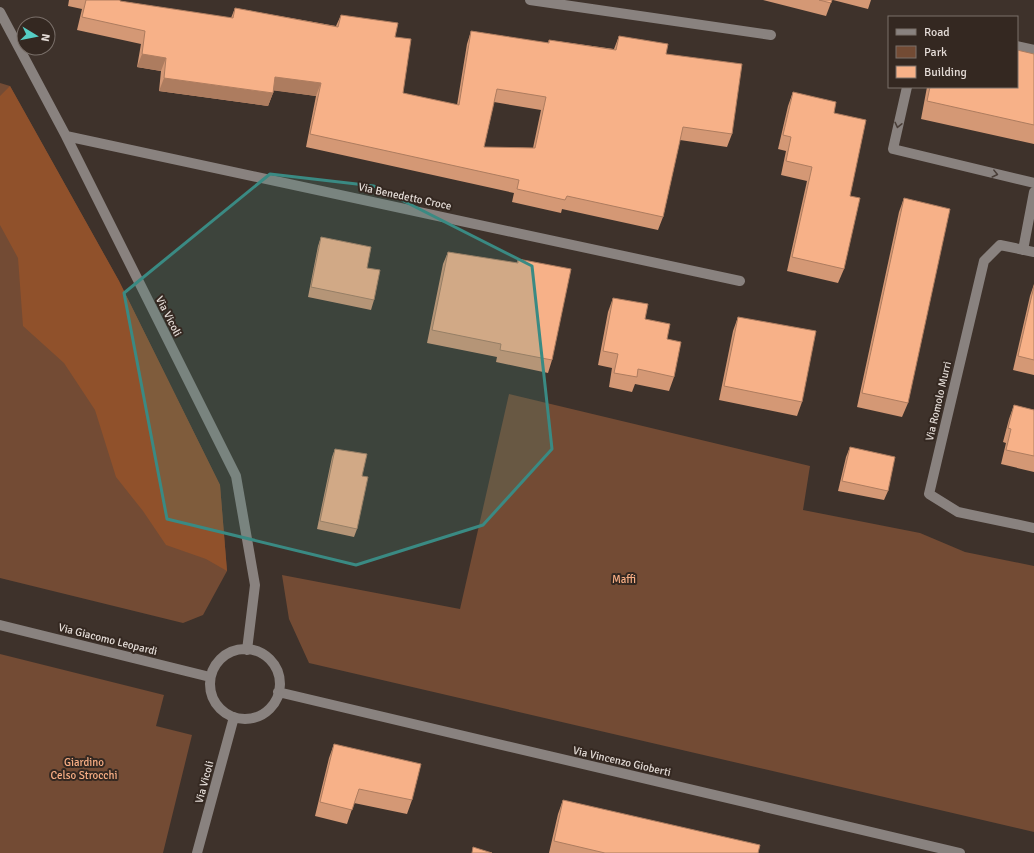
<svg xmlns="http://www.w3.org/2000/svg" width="1034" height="853" font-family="Signika,sans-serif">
	<rect width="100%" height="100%" fill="#3e322b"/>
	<path fill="#734b34" d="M0,83l10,3 109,195 101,204 7,86 -24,44 -20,8 -183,-45z
		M509,394l301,72 -7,44 117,23 45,19 69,14v266l-725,-169 -20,-44 -7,-44 178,34z
		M0,654l164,41 -8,31 36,9 -29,118h-163z"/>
	<path fill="#90512b" d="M10,86l109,195 101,204 7,86 -21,-12 -40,-14 -23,-34 -27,-34 -21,-67 -31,-47 -41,-37 -5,-68 -18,-33v-129z"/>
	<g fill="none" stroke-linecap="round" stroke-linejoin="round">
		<path stroke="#89827f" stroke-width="10" d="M530,0l241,35
			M0,12l66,124 170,340 19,109 -8,65
			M1017,46l17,4
			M907,87l-14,62 141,34
			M66,136l674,145
			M1023,250l11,-58
			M1034,252l-34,-7 -16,16 -55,233 29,18 76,16
			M0,625l210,52
			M210 684a35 35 0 1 1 70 0a35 35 0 1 1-70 0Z
			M278,692l682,161
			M197,853l37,-136"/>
	</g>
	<path fill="#d49875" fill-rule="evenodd" d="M69,0h51v1l111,17 4,-10 101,18 5,-11 54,22 8,56 54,12 10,-61 4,-13 77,12 1,-3 65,9 5,-13 47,18 66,80 -5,13 -47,-7 -17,77 -5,13 -96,-21 -1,4 -49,-11 2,-9 -208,-46 10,-51 -43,-6v3l-5,13 -109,-15 2,-20 -24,-4 4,-23 -64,-14 5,-21 -14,-3zM494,102l47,8 -8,38 -49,-1z
		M763,0h69l-6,16z
		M833,0h38l-3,9z
		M1034,54v90l-113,-25 6,-32h90z
		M793,92l41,21 16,83 -6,73 -6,14 -51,-12 20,-90 -26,-6 5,-24 -8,-2 10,-43z
		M904,198l4,205 -6,14 -45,-10 42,-195z
		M321,237l53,63 -3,10 -63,-13 10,-51z
		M448,252l69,11 1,-4 34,101 -4,13 -52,-11 1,-5 -70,-14 16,-79z
		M1034,284v91l-21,-5 17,-74z
		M613,298l32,21 22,20 7,38 -5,14 -34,-7 -3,8 -23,-5 3,-19 -14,-3 10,-53z
		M738,317l64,85 -5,14 -78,-16 14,-69z
		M1014,405l20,5v62l-33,-8 5,-21 -3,-1 6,-23z
		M850,447l38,44 -4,9 -46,-9 8,-34z
		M335,449l27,27 -5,53 -3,8 -37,-8 15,-72z
		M334,744l78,56 -5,14 -53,-11 -7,21 -32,-8 14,-58z
		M563,800l195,53h-209l9,-39z"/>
	<path fill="#ad7c5f" d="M142,54l24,4 -5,13 -24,-4z
		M275,77l46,6 -5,13 -46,-6z
		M164,78l109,15 -5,13 -109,-15z"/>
	<path fill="#f7b188" stroke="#ad7c5f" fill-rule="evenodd" d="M86,0h34v1l113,17 2,-10 103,19 3,-12 57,8 -3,14 16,2 -8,54 56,12 12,-74 78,12v-3l67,10 3,-14 49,8 -2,10 76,10 -10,70 -49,-7 -20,90 -96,-21 -2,4 -48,-11 2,-9 -209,-46 11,-51 -46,-6 -2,16 -109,-15 2,-20 -24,-4 3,-23 -63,-14zM497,89l49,8 -11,51 -51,-1z
		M819,0h13l-1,3z
		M1017,50l17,4v71l-107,-24 3,-14h87z
		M793,92l43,10 -2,11 32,7 -16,76 10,2 -16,71 -52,-12 20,-90 -26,-6 5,-24 -8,-2z
		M904,198l46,11 -42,194 -46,-10z
		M321,237l50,10 -4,21 13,2 -6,30 -63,-13z
		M448,252l70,11v-4l53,10 -19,91 -52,-10 1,-6 -69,-14z
		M1034,286v74l-16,-4z
		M613,298l35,6 -3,15 25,5 -3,15 14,3 -7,35 -36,-8 -1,8 -23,-4 4,-19 -15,-3z
		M738,317l78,14 -14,71 -78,-16z
		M1014,405l20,5v46l-28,-6 5,-21 -3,-1z
		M850,447l45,10 -7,34 -46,-10z
		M335,449l32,5 -5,22 6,1 -11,52 -37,-8z
		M334,744l87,20 -9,36 -53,-11 -7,21 -32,-8z
		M563,800l197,45 -2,8h-153l-51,-12z
		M473,847l19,6h-20z"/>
	<defs><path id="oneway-chevron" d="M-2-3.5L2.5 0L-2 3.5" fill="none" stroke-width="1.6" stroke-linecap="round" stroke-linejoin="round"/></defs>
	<g stroke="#493e38">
		<use href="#oneway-chevron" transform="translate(898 125) rotate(103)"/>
		<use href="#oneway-chevron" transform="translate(995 174) rotate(14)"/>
	</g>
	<path fill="#3a8a83" fill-opacity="0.2" stroke="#3a8a83" stroke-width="3" stroke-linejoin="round" d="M270,174l104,12 158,80 20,183 -69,76 -127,40 -189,-46 -43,-226z"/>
	<g text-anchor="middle" stroke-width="4" stroke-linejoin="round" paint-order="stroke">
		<g font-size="11" fill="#e4dcd7" stroke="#342821">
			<text transform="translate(405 196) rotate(12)" y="4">Via Benedetto Croce</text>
			<text transform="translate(169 316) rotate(63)" y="4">Via Vicoli</text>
			<text transform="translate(938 401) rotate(-77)" y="4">Via Romolo Murri</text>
			<text transform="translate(108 639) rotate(14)" y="4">Via Giacomo Leopardi</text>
			<text transform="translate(622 761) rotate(13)" y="4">Via Vincenzo Gioberti</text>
			<text transform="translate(204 782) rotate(-75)" y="4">Via Vicoli</text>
		</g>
		<g font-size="11" fill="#f8ae84" stroke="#342821">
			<text x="624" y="583">Maffi</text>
			<text x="84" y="766">Giardino<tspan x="84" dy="13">Celso Strocchi</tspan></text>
		</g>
	</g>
	<rect x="888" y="16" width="130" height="72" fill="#342821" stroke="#7a706a"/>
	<rect x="896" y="29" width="20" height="6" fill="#89827f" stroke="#7a706a"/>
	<text x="924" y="36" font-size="12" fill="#e4dcd7">Road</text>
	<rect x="896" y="46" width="20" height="12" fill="#734b34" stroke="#7a706a"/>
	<text x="924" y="56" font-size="12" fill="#e4dcd7">Park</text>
	<rect x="896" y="66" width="20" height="12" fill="#f7b188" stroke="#7a706a"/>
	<text x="924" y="76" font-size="12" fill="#e4dcd7">Building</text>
	<g transform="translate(36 36) rotate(100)"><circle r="19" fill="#342821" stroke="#7a706a"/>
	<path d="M0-3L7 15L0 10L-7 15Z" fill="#55cec5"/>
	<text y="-6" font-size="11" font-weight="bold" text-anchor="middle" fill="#e4dcd7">N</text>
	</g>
</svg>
